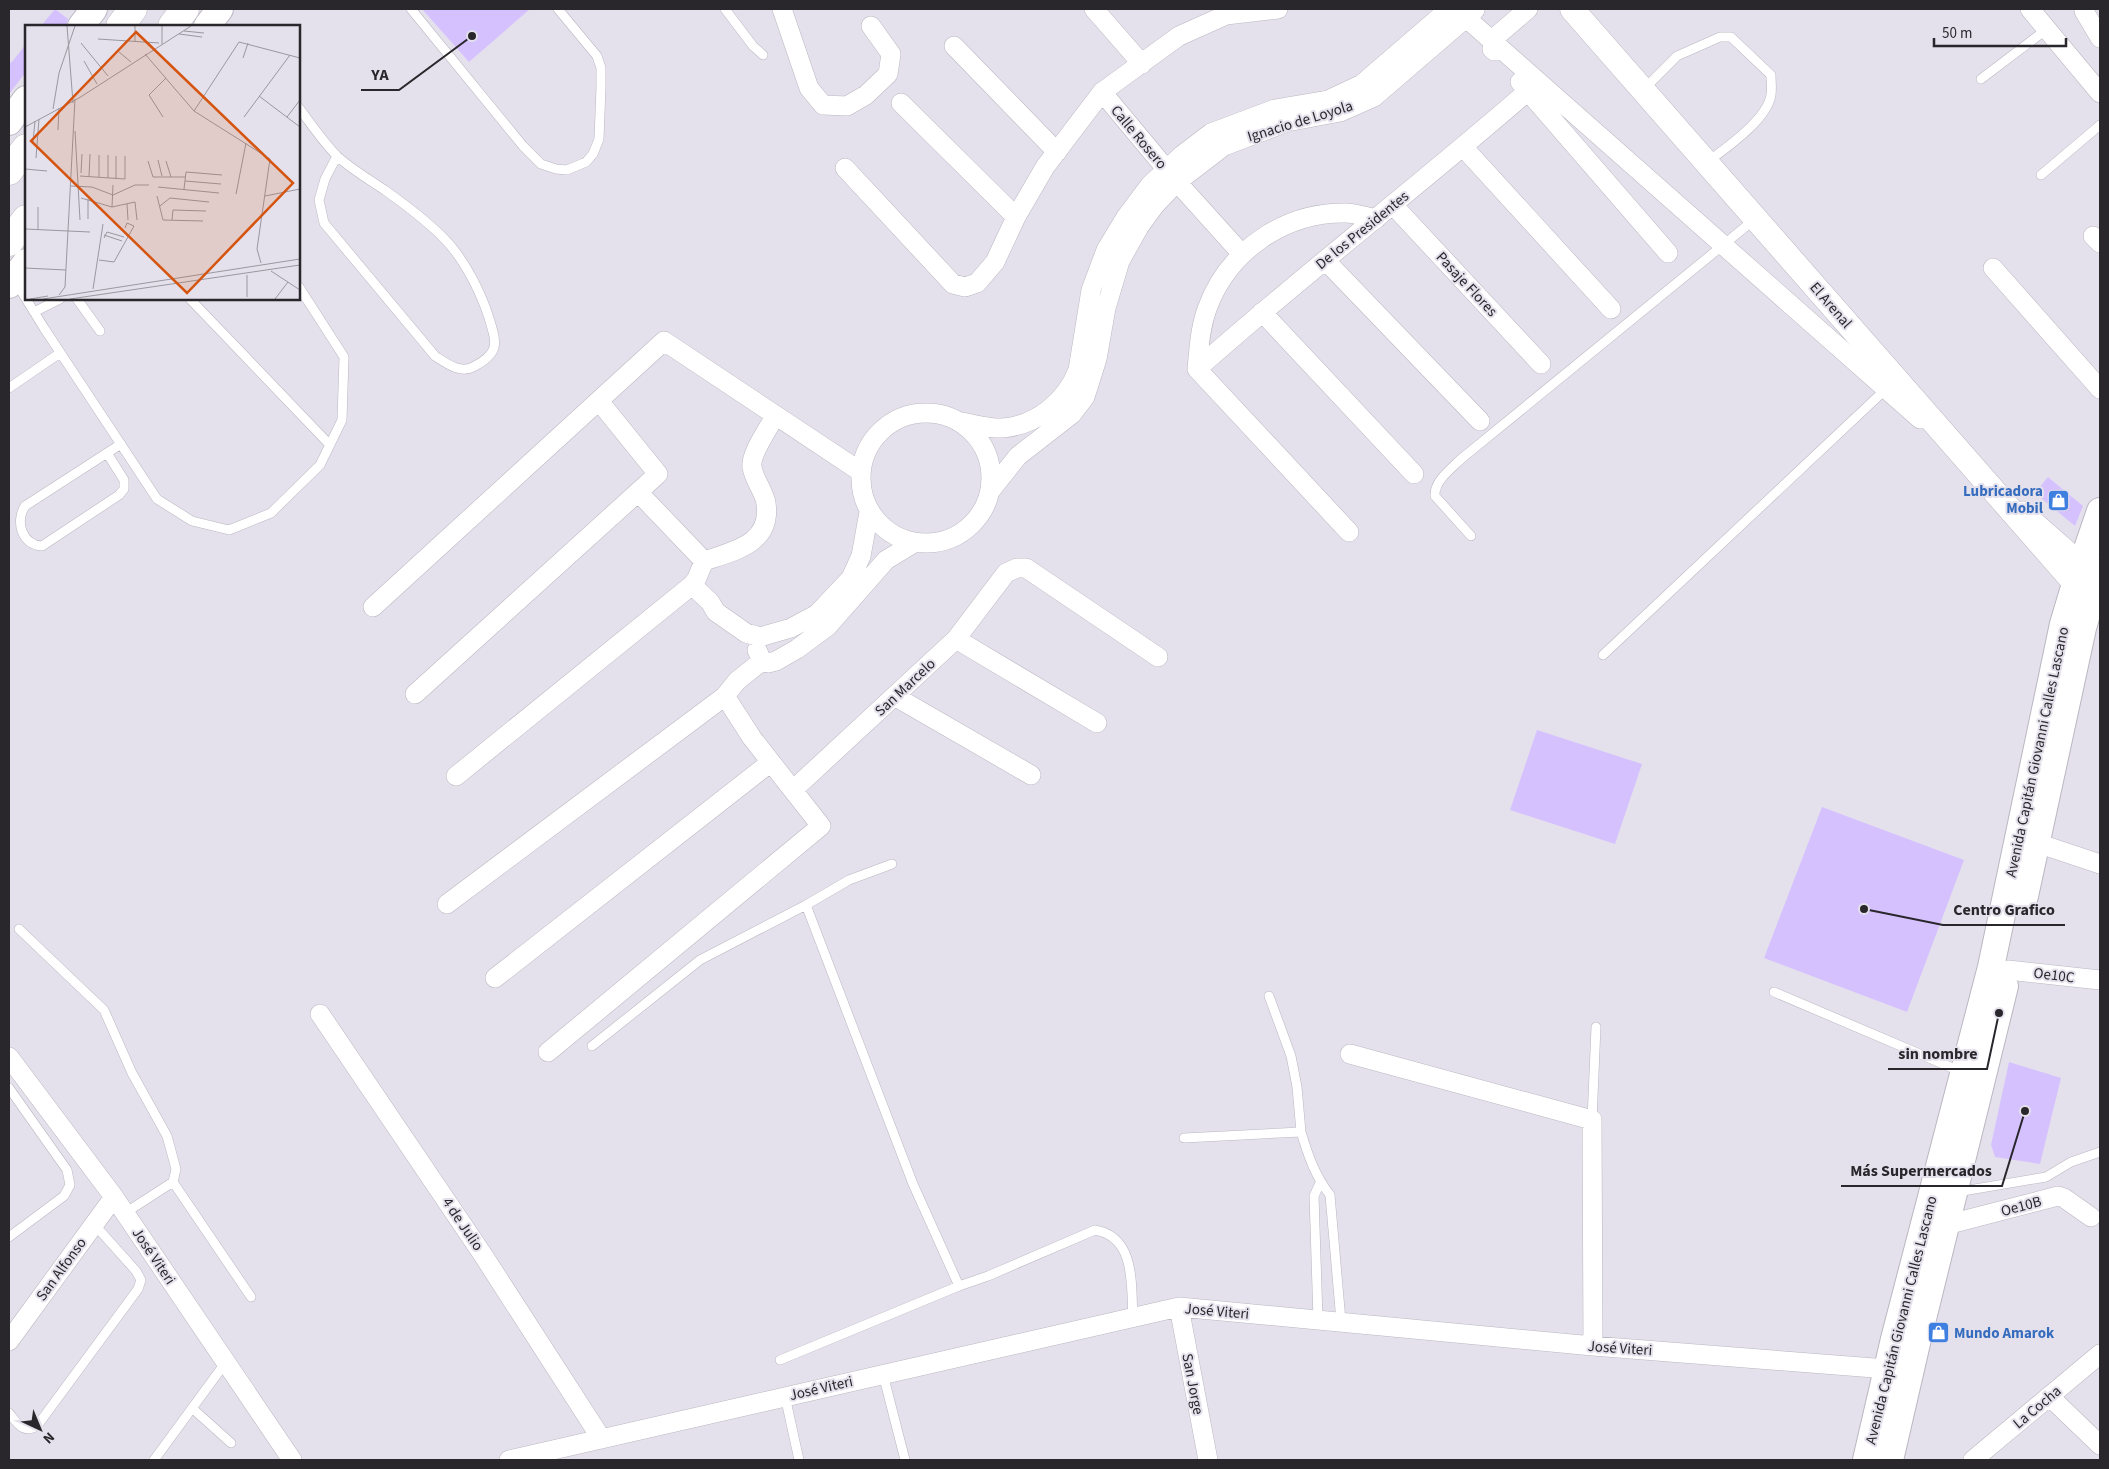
<svg xmlns="http://www.w3.org/2000/svg" width="2109" height="1469" font-family="'Source Sans 3',sans-serif">
	<rect width="100%" height="100%" fill="#e4e1ec"/>
	<path fill="#d6c1ff" d="M55,9l13,10 -2,7h-25z
		M422,9h108l-61,53z
		M26,44v28l-17,22v-31l3,-1z
		M2048,477l35,29 -8,20 -40,-33z
		M1537,730l105,34 -27,80 -105,-34z
		M1822,807l142,53 -57,152 -143,-54z
		M2009,1062l52,16 -21,86 -45,-7 -4,-12z"/>
	<g fill="none" stroke-linecap="round" stroke-linejoin="round">
		<defs>
			<path id="service" d="M411,9l112,137 18,18 15,5 11,1 19,-8 7,-8 6,-15 2,-52v-19l-4,-12 -39,-47
				M725,9l28,37 10,9
				M1981,79l66,-50
				M1643,90l34,-34 43,-19h11l40,38c0,6 1,13 0,20 -4,25 -45,53 -65,68
				M299,108c12,16 24,34 38,48 14,13 33,24 49,35 21,15 47,34 64,54 17,20 31,48 39,73 8,26 11,35 -16,49 -13,7 -27,-4 -38,-11l-111,-133 -5,-23 6,-21 12,-23
				M2041,175l59,-50
				M15,281l29,47 113,171 35,22 37,9 42,-17 49,-48 22,-45 2,-63 -45,-70
				M77,299l23,32
				M190,299l140,146
				M34,312l26,-13
				M9,388l51,-35
				M107,453l17,27v9l-5,6 -77,51c-20,-1 -27,-24 -17,-40l82,-53 14,-9
				M1471,536l-36,-40c-1,-15 16,-27 26,-37l294,-240
				M1603,655l284,-267
				M892,864l-43,16 -43,25 107,279 46,102 29,-10 107,-46c41,7 36,55 38,88
				M19,929l85,81 28,63 35,63 9,33 -3,13
				M1774,992l188,80
				M1269,996l22,60 6,31 4,45
				M592,1046l108,-86 106,-55
				M9,1088l58,82 3,15 -6,11 -55,41
				M1592,1120l4,-93
				M1184,1138l117,-6c7,23 14,44 29,63l11,126
				M1957,1192l89,-15 25,-15 29,-10
				M125,1213l48,-31 78,115
				M1318,1319l-4,-123 6,-13
				M780,1360l179,-74
				M883,1374l22,86
				M785,1396l14,64
				M192,1408l39,35
				M9,1413c9,11 14,21 28,13l101,-137 3,-9 -5,-9 -42,-47
				M154,1460l72,-98"/>
			<path id="minor" d="M782,9l27,79 14,17 24,1 19,-11 22,-21 3,-20 -20,-28
				M1094,9l48,55
				M1456,9l464,410
				M2030,9l70,84
				M2084,11l16,27
				M954,46l103,106
				M1494,51l-2,-2 1,-10 35,-30
				M1520,82l148,171
				M1102,92l75,90 64,71
				M901,103l115,114
				M1464,148l147,161
				M845,168l108,116 12,3 12,-4 18,-21 21,-45 29,-50 57,-75 77,-56 47,-21 52,-6
				M1393,205l148,159
				M2093,236l7,7
				M1325,260l155,161
				M1993,268l107,121
				M1262,312l152,162
				M1197,369c108,-96 222,-183 331,-278
				M1197,369c2,-20 3,-41 10,-60 21,-58 77,-97 139,-96 9,0 20,4 30,6
				M1197,369l152,163
				M861 478a65 65 0 1 1 130 0a65 65 0 1 1-130 0Z
				M961,422c13,2 29,7 42,6 34,-3 63,-27 75,-58l13,-80 15,-40 20,-33 24,-32 32,-30 29,-22 64,-24 53,-9 34,-16 87,-75
				M991,490l27,-34 54,-42 13,-17 12,-38 9,-51 14,-47 19,-34 16,-22 22,-23 47,-36 63,-24 53,-10 34,-15 101,-87
				M638,492l66,69
				M2023,511l67,59
				M692,585l18,17 6,10 30,21 14,4 31,-9 26,-14 34,-36 10,-22 8,-44
				M373,607l291,-266 197,131
				M956,639l141,84
				M757,650l5,11 6,2 8,-2 21,-12 31,-23 58,-66 28,-17
				M415,694l243,-220 -59,-73
				M896,697l135,78
				M456,776l236,-191 5,-7 7,-17c30,-10 68,-17 62,-58 -2,-12 -12,-23 -14,-36 -2,-13 17,-39 23,-51
				M793,790l163,-151 50,-66 11,-5h9l132,89
				M2037,843l63,21
				M447,904l278,-208 12,-15 25,-20
				M2008,970l92,10
				M495,978l276,-216
				M320,1014l163,241 118,183
				M548,1052l273,-226 -69,-88 -27,-42
				M1350,1054l242,66 1,226
				M9,1057l105,140 178,263
				M1946,1225l112,-29 6,2 27,19
				M1179,1307l29,153
				M9,1341l105,-144
				M2049,1396l51,49
				M509,1460l670,-153 414,39 307,24
				M1973,1460l127,-106"/>
			<path id="tertiary" d="M1572,9l514,587"/>
			<path id="secondary" d="M81,26l13,-17
				M207,26l13,-17
				M9,122l17,-23
				M9,285l17,-23
				M2025,896l58,-268 17,-60
				M1866,1460l28,-121 97,-372 72,-343 12,-40 25,-73
				M1890,1460l27,-117 88,-357"/>
			<path id="trunk" d="M120,26l13,-17
				M172,26l13,-17
				M9,171l17,-23
				M9,242l17,-23
				M9,275l5,4"/>
		</defs>
		<use href="#service" stroke="#bab7c1" stroke-width="10"/>
		<use href="#minor" stroke="#bab7c1" stroke-width="20"/>
		<use href="#tertiary" stroke="#bab7c1" stroke-width="25"/>
		<use href="#secondary" stroke="#bab7c1" stroke-width="28"/>
		<use href="#trunk" stroke="#bab7c1" stroke-width="29"/>
		<use href="#service" stroke="#fff" stroke-width="9"/>
		<use href="#minor" stroke="#fff" stroke-width="19"/>
		<use href="#tertiary" stroke="#fff" stroke-width="24"/>
		<use href="#secondary" stroke="#fff" stroke-width="26"/>
		<use href="#trunk" stroke="#fff" stroke-width="28"/>
	</g>
	<defs>
		<symbol id="shop-square" viewBox="-11 -11 22 22"><rect x="-9" y="-9" width="18" height="18" rx="4" fill="#3f7fe0" stroke="#e4e1ec"/><path d="M-5-2.5h2.3a2.7 3.5 0 0 1 5.4 0H5L5.5 6h-11ZM-1.5-2.5h3a1.5 2.3 0 0 0-3 0Z" fill="#fff"/></symbol>
	</defs>
	<g fill-rule="evenodd">
		<use href="#shop-square" x="2046" y="488" width="25" height="25"/>
		<use href="#shop-square" x="1926" y="1320" width="25" height="25"/>
	</g>
	<g text-anchor="middle" stroke-width="4" stroke-linejoin="round" paint-order="stroke">
		<g font-size="15" fill="#29272b" stroke="#e4e1ec">
			<text transform="translate(1300 121) rotate(-17)" y="5">Ignacio de Loyola</text>
			<text transform="translate(1139 137) rotate(50)" y="5">Calle Rosero</text>
			<text transform="translate(1362 230) rotate(-39)" y="5">De los Presidentes</text>
			<text transform="translate(1467 284) rotate(47)" y="5">Pasaje Flores</text>
			<text transform="translate(1831 305) rotate(49)" y="5">El Arenal</text>
			<text transform="translate(905 687) rotate(-43)" y="5">San Marcelo</text>
			<text transform="translate(2037 752) rotate(-78)" y="5">Avenida Capitán Giovanni Calles Lascano</text>
			<text transform="translate(2054 975) rotate(7)" y="5">Oe10C</text>
			<text transform="translate(2021 1206) rotate(-15)" y="5">Oe10B</text>
			<text transform="translate(463 1224) rotate(56)" y="5">4 de Julio</text>
			<text transform="translate(154 1256) rotate(56)" y="5">José Viteri</text>
			<text transform="translate(61 1269) rotate(-54)" y="5">San Alfonso</text>
			<text transform="translate(1217 1311) rotate(5)" y="5">José Viteri</text>
			<text transform="translate(1901 1320) rotate(-76)" y="5">Avenida Capitán Giovanni Calles Lascano</text>
			<text transform="translate(1620 1348) rotate(4)" y="5">José Viteri</text>
			<text transform="translate(1193 1384) rotate(79)" y="5">San Jorge</text>
			<text transform="translate(821 1388) rotate(-13)" y="5">José Viteri</text>
			<text transform="translate(2037 1407) rotate(-40)" y="5">La Cocha</text>
		</g>
		<g font-size="15" font-weight="bold" fill="#366cbe" stroke="#e4e1ec" text-anchor="end">
			<text x="2043" y="496">Lubricadora<tspan x="2043" dy="17">Mobil</tspan></text>
			<text x="1954" y="1338" text-anchor="start">Mundo Amarok</text>
		</g>
	</g>
	<g transform="translate(25 25)">
		<rect width="275" height="275" fill="#e4e1ec"/>
		<path fill="none" stroke="#99979f" stroke-width="1" d="M42,1l6,77M110,1v16M137,1v18M159,6l20,2M154,9l23,3M73,14l61,4M56,18l27,33M94,27l12,10M120,29l49,57 76,48 -13,90 4,14M218,33l5,-15M59,36l13,23M234,71l41,31M28,84l6,-36 16,-47M169,86l45,-69 61,16M138,92l-14,-22 17,-17M219,92l46,-62M262,92l13,-17M0,102l54,-29 112,-72M33,105l1,-22M50,106l5,89M8,117l2,-21M11,133l3,-39M133,135l4,16M123,136l5,16h32M141,136l5,16M0,144l22,2M56,148l1,-19M55,151l45,3M64,152l1,-23M74,152v-22M83,153v-23M91,154v-23M100,154v-23M160,156l36,3M46,161l21,1 21,8 22,-10h14M133,162l61,6M159,164l2,-17 36,3M211,169l10,-51M132,171l6,24 40,1M240,171l35,-7M56,173l31,9 23,-5 2,18M102,179l1,16M135,181l10,-8 39,4M87,182l1,-22M63,194v-20M147,195l1,-10 33,1M0,204l65,3M13,204v-22M79,210l18,6M79,213l3,-6 17,5M74,235l15,2 20,-36 -7,-3 -2,5M0,243l41,2M246,246l29,19M68,264l10,-65M34,270l6,-8 10,-188M222,272v-22M5,274l18,-3M18,274l257,-40M45,274l230,-34M250,274l13,-17"/>
		<path fill="#d5540f" fill-opacity="0.15" stroke="#d5540f" stroke-width="2.5" d="M111,7l157,151 -106,110 -156,-152z"/>
		<rect width="275" height="275" fill="none" stroke="#29272b" stroke-width="2.5"/>
	</g>
	<path fill="none" stroke="#29272b" stroke-width="2" d="M472 36L399 90H361M1864 909L1943 925H2065M1999 1013L1987 1069H1888M2025 1111L2002 1186H1841"/>
	<g fill="#29272b" stroke="#e4e1ec" stroke-width="2">
		<circle cx="472" cy="36" r="5"/>
		<circle cx="1864" cy="909" r="5"/>
		<circle cx="1999" cy="1013" r="5"/>
		<circle cx="2025" cy="1111" r="5"/>
	</g>
	<g font-size="16" text-anchor="middle" font-weight="bold" fill="#29272b" stroke="#e4e1ec" stroke-width="4" stroke-linejoin="round" paint-order="stroke">
		<text x="380" y="80">YA</text>
		<text x="2004" y="915">Centro Grafico</text>
		<text x="1938" y="1059">sin nombre</text>
		<text x="1921" y="1176">Más Supermercados</text>
	</g>
	<rect width="2109" height="1469" fill="none" stroke="#29272b" stroke-width="20"/>
	<g transform="translate(40 1429) rotate(136)" stroke="#e4e1ec" stroke-width="4" paint-order="stroke">
	<path d="M0-4L9 19L0 12L-9 19Z" fill="#29272b"/>
	<text y="-8" font-size="14" font-weight="bold" text-anchor="middle" fill="#29272b">N</text>
	</g>
	<path d="M1934 38v8h132v-8" fill="none" stroke="#29272b" stroke-width="2.5"/>
	<text x="1942" y="38" font-size="15" fill="#29272b" stroke="#e4e1ec" stroke-width="4" paint-order="stroke">50 m</text>
</svg>
